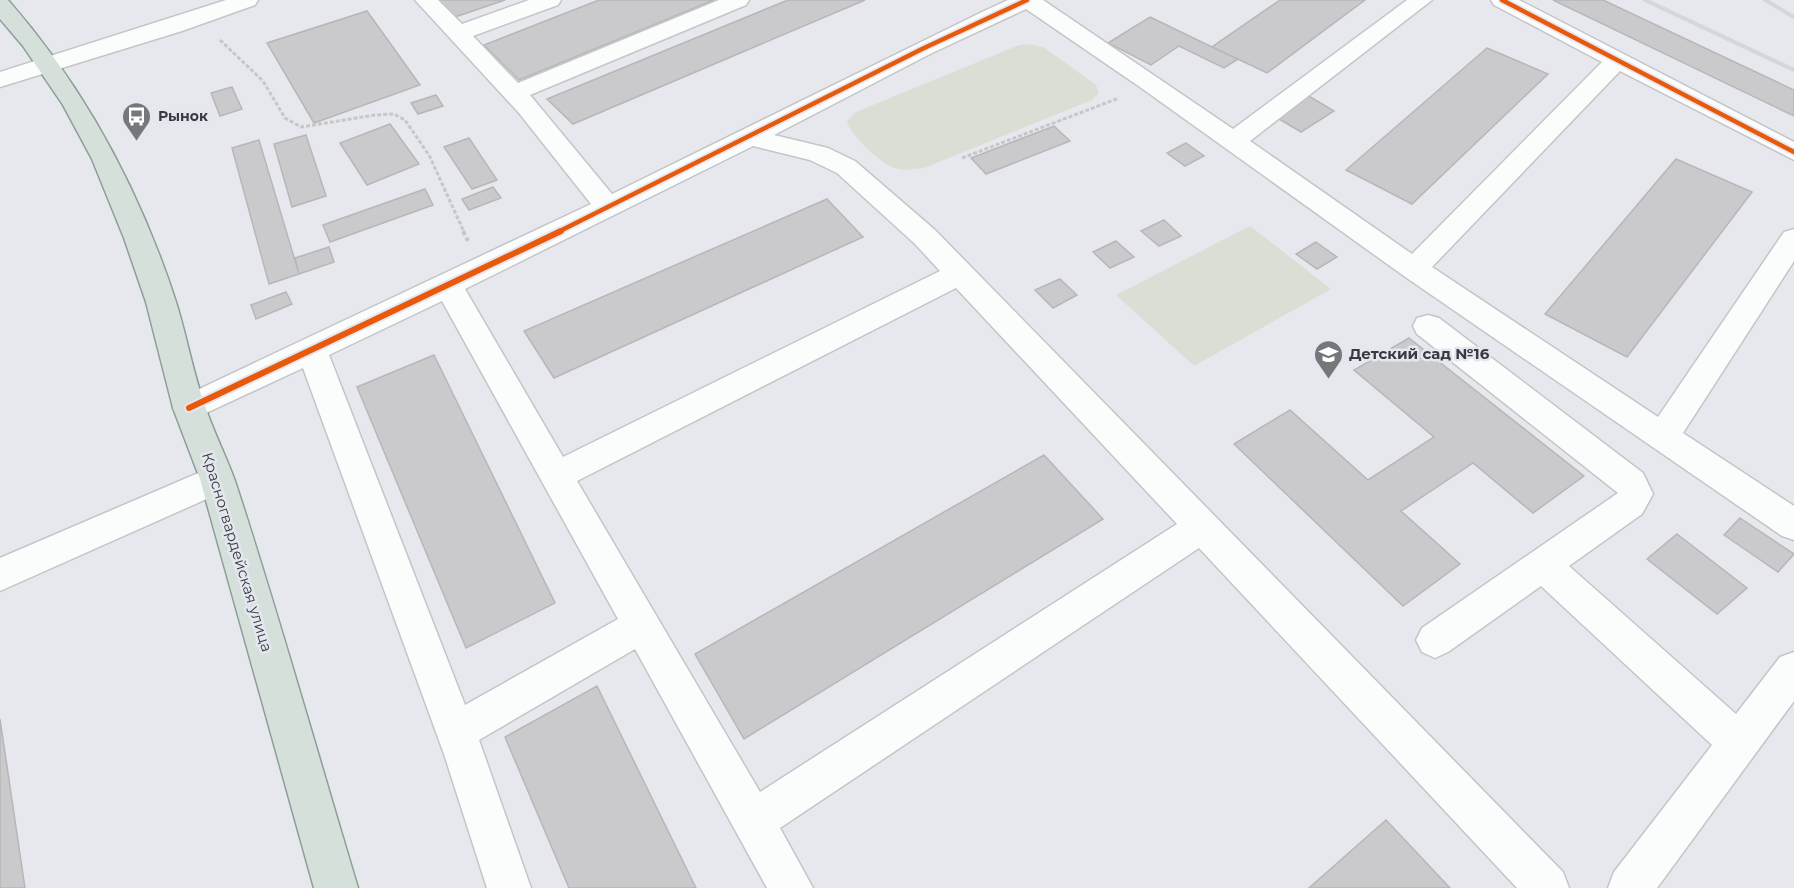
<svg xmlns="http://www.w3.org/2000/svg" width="1794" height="888" font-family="Montserrat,sans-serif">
	<rect width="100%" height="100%" fill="#e7e8ed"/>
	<path fill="#daded5" d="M1028,44l15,3 53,38 3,8 -7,7 -168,68c-11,1 -24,4 -34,-2 -13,-6 -40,-32 -43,-45l9,-9 163,-67z
		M1250,226l81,63 -137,77 -78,-71z"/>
	<path fill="#cac9cc" stroke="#b7b6b9" stroke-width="1.5" d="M438,0h67l-53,18z
		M599,0h115l-195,80 -35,-35z
		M788,0h77l-292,124 -26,-25z
		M1280,0h85l-98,73 -55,-26z
		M1553,0h50l191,90v26z
		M367,11l53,74 -106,38 -47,-80z
		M1150,17l62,30 26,12 -14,9 -45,-22 -28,19 -43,-22z
		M1487,48l61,26 -136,130 -66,-34z
		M232,87l10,22 -22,7 -9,-23z
		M436,95l7,11 -25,8 -7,-11z
		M1307,95l27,16 -33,21 -27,-16z
		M390,124l29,40 -52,21 -27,-42z
		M1054,126l16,15 -84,33 -15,-16z
		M306,135l20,61 -34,11 -18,-63z
		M469,138l28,42 -25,9 -28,-42z
		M259,140l40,134 -30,10 -37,-136z
		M1186,143l18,13 -19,10 -18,-13z
		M1676,159l76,33 -125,165 -82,-43z
		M493,187l8,11 -32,12 -7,-11z
		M425,189l8,16 -103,37 -7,-17z
		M827,199l36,38 -309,141 -30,-47z
		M1164,220l17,16 -22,10 -18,-15z
		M1116,241l18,16 -24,11 -17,-16z
		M1316,242l21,15 -20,12 -21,-15z
		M329,247l5,15 -35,12 -4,-16z
		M1060,279l17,16 -24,13 -18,-18z
		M286,292l6,12 -36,15 -5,-14z
		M1409,338l175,138 -51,37 -60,-50 -72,48 59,53 -57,42 -169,-162 56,-34 78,70 66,-43 -80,-67z
		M434,355l121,248 -89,45 -109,-261z
		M1044,455l59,64 -359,220 -49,-85z
		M1740,518l54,36 -16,18 -54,-37z
		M1677,534l70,54 -30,26 -70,-55z
		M597,686l99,202h-127l-64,-151z
		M0,719l25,169h-25z
		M1386,820l64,68h-141z"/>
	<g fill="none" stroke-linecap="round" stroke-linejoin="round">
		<defs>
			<path id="minor" d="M226,0h32l-3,5 -73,26 -182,56v-15z
				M415,0h23l24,24 67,-24h32l-3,5 -85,31 45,47 201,-83h30l-3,5 -216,90 82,99 372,-183 24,-11h35l190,129 174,-129h25l-182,141 162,113 190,-192 -108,-57 -3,-5h28l275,142v18l-174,-89 -188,196 226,150 126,-185 10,-3v32l-111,172 111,73v34l-12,-4 -378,-260 -264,-189 -114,-78 -96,45 -156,81 54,13 27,13 80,69 628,642 6,16h-52l-318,-340 -419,280 33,60h-46l-132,-239 -156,91 52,148h-44l-43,-134 -141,-386 -114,53 -11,-4 -5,-9 5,-9 413,-195 -72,-91zM753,146l57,14 27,13 78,71 25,27 -377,186 -98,-168zM956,288l221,236 -417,268 -183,-311zM442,301l176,318 -153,86 -136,-350z
				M1428,315l11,3 204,155 10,21 -11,20 -73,52 167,148 44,-57 14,-5v49l-137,187h-49l6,-16 98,-127 -171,-159 -93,66 -13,6 -13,-6 -6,-12 6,-12 196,-135 -201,-159 -4,-8 4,-8z
				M217,465l12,4 5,10 -5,10 -229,102v-33z"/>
			<path id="major" d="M0,0h8c77,88 132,191 168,302 11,35 17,72 30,107 8,24 20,47 29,72 44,134 82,271 123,407h-44l-114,-409 -27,-71 -27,-106 -22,-64 -32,-79 -29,-54 -40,-59 -23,-27z"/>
		</defs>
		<use href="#minor" stroke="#c4c5c9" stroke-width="3"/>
		<use href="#major" stroke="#8c9f97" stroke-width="3"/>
		<path stroke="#c7c7c9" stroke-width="3" stroke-dasharray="4 2" stroke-linecap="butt" d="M220,40l43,41 22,37 16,9 74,-12 19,-1 11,6 24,35 35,77
			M962,158l157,-60"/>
		<path stroke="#c7c7c9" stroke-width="4" stroke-dasharray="4.5 3" stroke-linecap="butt" d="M463,231l5,10"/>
		<use href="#minor" fill="#fbfcfc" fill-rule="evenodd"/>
		<use href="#major" fill="#d6e0db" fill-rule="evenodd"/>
		<path stroke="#d5d6d8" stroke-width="4" d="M1645,0l149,70
			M1765,0l29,17"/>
		<defs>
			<path id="cycleway-far1" d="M1502,0l292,152
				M558,232l364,-183 105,-49"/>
			<path id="cycleway" d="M189,408l372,-177"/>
		</defs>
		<use href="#cycleway-far1" stroke="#e4e7f0" stroke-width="8"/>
		<use href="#cycleway" stroke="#e4e7f0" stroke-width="10"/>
		<use href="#cycleway-far1" stroke="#e8590c" stroke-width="4.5"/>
		<use href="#cycleway" stroke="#e8590c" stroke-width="6"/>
	</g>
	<defs>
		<symbol id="bus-pin" viewBox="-11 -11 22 30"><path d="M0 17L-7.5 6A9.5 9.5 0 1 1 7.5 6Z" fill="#76777b" stroke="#e4e7f0"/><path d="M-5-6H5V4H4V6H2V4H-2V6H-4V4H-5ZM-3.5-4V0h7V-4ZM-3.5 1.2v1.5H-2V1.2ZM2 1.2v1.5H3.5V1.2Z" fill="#fff"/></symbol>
		<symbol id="school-pin" viewBox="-11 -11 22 30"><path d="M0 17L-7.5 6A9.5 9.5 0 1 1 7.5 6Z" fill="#76777b" stroke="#e4e7f0"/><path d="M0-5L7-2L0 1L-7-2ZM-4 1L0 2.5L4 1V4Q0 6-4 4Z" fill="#fff"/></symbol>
	</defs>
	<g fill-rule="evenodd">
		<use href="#bus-pin" x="120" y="100" width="33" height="45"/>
		<use href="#school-pin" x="1312" y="338" width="33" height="45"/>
	</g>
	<g text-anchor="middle" stroke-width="5" stroke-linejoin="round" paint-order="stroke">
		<g font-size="14" font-weight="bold" fill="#393a3d" stroke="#e4e7f0" text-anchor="start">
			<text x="158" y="121">Рынок</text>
		</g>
		<g font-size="15" font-weight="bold" fill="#393a3d" stroke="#e4e7f0" text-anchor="start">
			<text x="1349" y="359">Детский сад №16</text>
		</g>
		<g font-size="15" fill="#393a3d" stroke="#e4e7f0">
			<text transform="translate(237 552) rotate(73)" y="5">Красногвардейская улица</text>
		</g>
	</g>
</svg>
